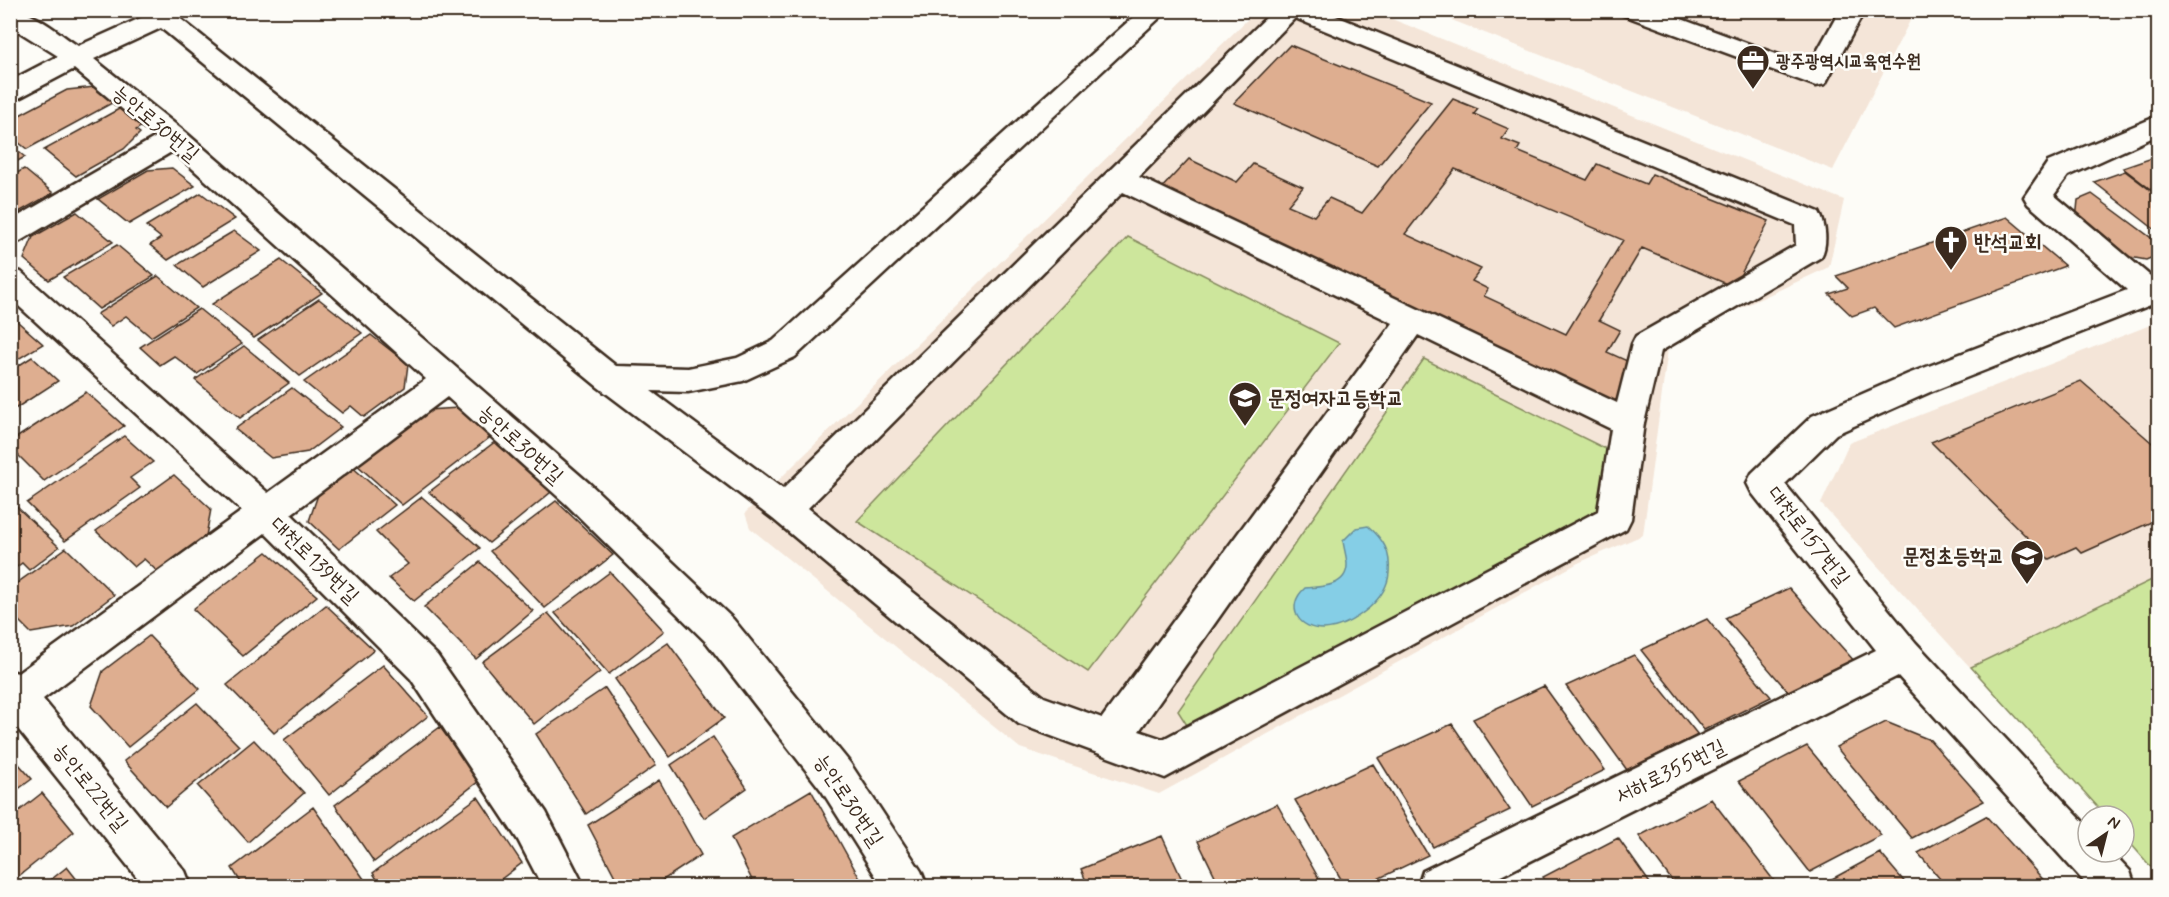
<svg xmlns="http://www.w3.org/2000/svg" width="2169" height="897" font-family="Mynerve,'Poor Story',sans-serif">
	<rect width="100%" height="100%" fill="#fdfcf7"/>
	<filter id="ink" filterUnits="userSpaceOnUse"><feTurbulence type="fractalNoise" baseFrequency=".0167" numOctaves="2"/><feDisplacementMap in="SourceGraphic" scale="12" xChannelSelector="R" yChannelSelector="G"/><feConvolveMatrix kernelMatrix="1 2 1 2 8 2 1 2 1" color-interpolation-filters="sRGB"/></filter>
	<g filter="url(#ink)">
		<path fill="#f4e5d8" d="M1256,11h116l472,189 -15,67 -160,74 -26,194 -65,28 -419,231 -139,-46 -270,-220 -5,-15z
			M1429,11h486l-82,159z
			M2158,322v553l-34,-39v-20h-18l-285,-312 28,-61z"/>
		<path fill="#cde69c" stroke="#84885d" stroke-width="1.5" d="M1128,237l211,106 -251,329 -231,-151z
			M1424,359l184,91 -9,66 -407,217 -14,-22z
			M2158,577v298l-34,-39v-20h-18l-135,-149z"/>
		<path fill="#85cee6" stroke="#678c96" stroke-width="1.5" d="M1368,526c16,14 23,26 21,47 -1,14 -10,26 -20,35 -13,11 -27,20 -45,21 -25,1 -40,-22 -19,-41 15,-1 42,-1 42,-23 0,-7 -3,-16 -4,-24l13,-13z"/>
		<path fill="#deae90" stroke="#3b2a1e" stroke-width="1.5" fill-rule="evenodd" d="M1290,45l141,57 -53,64 -144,-63z
			M95,87l19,15 -87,47 -17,-13v-16l57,-30z
			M1453,99l25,10 -4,5 35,15 -7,10 18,7 -3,5 70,29 10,-16 49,20 6,-10 117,47 -35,66 -92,-39 -43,72 21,10 -13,22 29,13 -24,43 -454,-216 31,-33 48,23 16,-18 50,23 -15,18 26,11 15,-18 33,15zM1455,169l168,71 -57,94 -82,-38 4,-7 -16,-8 9,-12 -76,-35z
			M119,109l23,17 -6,4 4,3 -16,16 -48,27 -32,-26z
			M10,145l15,12 -15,8z
			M2155,157l3,2v36l-35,-27z
			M172,168l23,18 -66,38 -31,-25 50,-29z
			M24,169l29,24 -43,24v-40z
			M2125,171l33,25v36l-64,-50z
			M201,193l34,26 -67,41 -18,-15 11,-7 -15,-12z
			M2092,194l66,49v12l-12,5 -27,-5 -43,-35 2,-20z
			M77,212l36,30 -64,38 -25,-21 9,-22z
			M2007,217l58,49 -171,62 -20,-20 -22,8 -23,-22 19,-6 -12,-12z
			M234,231l27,20 -58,36 -26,-22z
			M117,245l37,31 -55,33 -36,-32z
			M281,260l41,33 -68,45 -42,-34z
			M158,276l38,32 -45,29 -25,-21 -15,10 -14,-12z
			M319,299l43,34 -62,43 -42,-36z
			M199,309l43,35 -45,30 -23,-18 -14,9 -20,-18z
			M10,315l33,29 -33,20z
			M371,335l37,29 -3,23 -41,30 -13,-11 -9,7 -38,-31z
			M244,346l45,37 -49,35 -45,-38z
			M32,357l26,24 -48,31v-41z
			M2081,381l77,67v71l-76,34 -6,-6 -27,12 -118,-117z
			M292,388l49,39 -33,25 -37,6 -36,-29z
			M86,392l38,34 -80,55 -34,-34v-5z
			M459,408l34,27 -91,70 -47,-42 72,-53z
			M124,436l29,26 -23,16 10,10 -75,53 -38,-38z
			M496,441l60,47 -67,55 -60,-51z
			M350,465l45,40 -56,44 -30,-28 12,-35z
			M174,475l37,34 -5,27 -48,36 -14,-13 -10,8 -38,-36z
			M422,497l58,51 -66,53 -25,-23 19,-14 -32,-32z
			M556,501l57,54 -68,53 -55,-57z
			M16,506l43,41 -30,23 -7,-7 -12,9v-62z
			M66,548l48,47 -41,31 -42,7 -21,-21v-24z
			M267,552l50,44 -74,60 -50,-47z
			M480,562l53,49 -57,48 -52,-52z
			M610,572l54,59 -55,43 -54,-61z
			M1789,588l67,75 -65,32 -66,-77z
			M326,605l48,45 -100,83 -47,-48z
			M548,613l52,59 -66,52 -52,-62z
			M1707,619l64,78 -67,33 -63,-80z
			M149,636l51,53 -72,58 -37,-41 12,-35z
			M668,643l56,75 -54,39 -55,-78z
			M1634,655l64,80 -71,35 -61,-84z
			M383,665l45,51 -99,79 -45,-55z
			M1544,686l61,84 -73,36 -59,-87z
			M605,688l51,77 -70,49 -50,-80z
			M197,703l42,43 -73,61 -42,-46z
			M1886,722l44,18 54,61 -72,37 -76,-91z
			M1452,724l58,86 -77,37 -55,-89z
			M440,727l39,54 -105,81 -39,-57z
			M713,737l34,51 -43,30 -33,-53z
			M254,740l50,53 -56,49 -50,-56z
			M1807,746l74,89 -71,37 -71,-91z
			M10,754l22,25 -22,16z
			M1373,764l55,91 -65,31h-18l-50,-86z
			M659,780l42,75 -47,31h-34l-32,-61z
			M811,790l53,96h-109l-24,-48z
			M42,793l32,39 -64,51v-65z
			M478,797l44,66 -30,23h-111l-8,-13z
			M1711,799l67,87h-102l-37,-50z
			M1277,804l46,82h-103l-22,-45z
			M313,807l56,79h-126l-11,-18z
			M1986,816l63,70h-103l-28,-33z
			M1162,836l23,50h-97l-7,-17z
			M1618,838l34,48h-103l-6,-9z
			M1880,853l28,33h-89z
			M67,867l15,19h-39z"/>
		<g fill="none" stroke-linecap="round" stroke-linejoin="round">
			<defs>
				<path id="minor" d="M10,10c24,0 49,24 68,36l76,-34h18l444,354 72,2 49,-10 36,-17 368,-331h27l-373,347 -52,24 -55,11 -37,-1 132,98 491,-479h47l498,202c7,12 9,33 2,45l-160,94 -17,72 -13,96 -5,10 -461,249 -146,-54 -246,-205 -175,-132 -437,-359 -67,31 91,73 405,352 143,135 117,144 71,108 6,15h-45l-60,-95 -115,-148 -141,-139 -119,-107 -156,117 146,141 109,157 38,74h-42l-24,-46 -107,-161 -146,-146 -222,166 142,172 6,15h-47l-134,-167v-48l8,2 224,-162 -232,-213v-29l11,3 247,221 158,-114 -253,-228 -153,90 -10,3v-23l146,-84 -82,-68 -55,29 -9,2v-19l48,-25 -48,-30zM1295,18l500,207 1,20 -160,91 -4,8 -15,59 -478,-226zM1123,192l270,131 -291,395 -58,-21 -236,-189zM1418,335l193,94 -13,82 -435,228 -24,-8z
					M1620,10h37l152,56 31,-56h25l-40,74 -9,2 -193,-71z
					M2158,116v19l-90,41 -14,19 101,85 3,-1v23l-228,90 -94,42 -51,50 131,159 172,184v25h24l18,19 5,15h-47l-190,-210 -417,210h-63l5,-15 453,-221 -124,-157 -5,-10 5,-10 60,-57 96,-42 219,-84 -99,-86 -4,-7 24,-35z"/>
			</defs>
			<use href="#minor" stroke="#3b2a1e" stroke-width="5"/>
			<use href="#minor" fill="#fdfcf7" fill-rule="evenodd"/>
		</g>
	</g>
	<defs>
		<symbol id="office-pin" viewBox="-11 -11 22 30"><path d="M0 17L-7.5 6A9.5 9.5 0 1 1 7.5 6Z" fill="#3b2a1e" stroke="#fdfcf7"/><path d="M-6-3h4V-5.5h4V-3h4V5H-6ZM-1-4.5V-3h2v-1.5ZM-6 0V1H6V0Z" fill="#fff"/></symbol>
		<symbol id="church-pin" viewBox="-11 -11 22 30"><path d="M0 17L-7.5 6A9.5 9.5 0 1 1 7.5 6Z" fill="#3b2a1e" stroke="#fdfcf7"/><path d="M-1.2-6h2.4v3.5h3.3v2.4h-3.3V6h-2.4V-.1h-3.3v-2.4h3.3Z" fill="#fff"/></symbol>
		<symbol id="school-pin" viewBox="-11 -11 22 30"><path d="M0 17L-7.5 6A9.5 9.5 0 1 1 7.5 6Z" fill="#3b2a1e" stroke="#fdfcf7"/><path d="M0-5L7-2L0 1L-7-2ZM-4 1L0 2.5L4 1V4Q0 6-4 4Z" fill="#fff"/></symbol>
	</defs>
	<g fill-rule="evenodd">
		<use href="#office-pin" x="1734" y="42" width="38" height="52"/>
		<use href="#church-pin" x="1932" y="223" width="38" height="52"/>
		<use href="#school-pin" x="1226" y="379" width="38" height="52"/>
		<use href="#school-pin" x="2008" y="537" width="38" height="52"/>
	</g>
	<g text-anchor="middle" stroke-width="5" stroke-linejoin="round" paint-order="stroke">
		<g font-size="18" font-weight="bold" fill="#3b2a1e" stroke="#fdfcf7" text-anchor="start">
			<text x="1776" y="67">광주광역시교육연수원</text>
		</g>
		<g font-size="21" fill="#3b2a1e" stroke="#fdfcf7">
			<text transform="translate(156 123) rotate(40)" y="7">능안로30번길</text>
			<text transform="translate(521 444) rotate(42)" y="7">능안로30번길</text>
			<text transform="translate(1809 536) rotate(52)" y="7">대천로157번길</text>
			<text transform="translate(315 560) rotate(44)" y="7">대천로139번길</text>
			<text transform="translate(1670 771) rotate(-26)" y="7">서하로355번길</text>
			<text transform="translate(91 787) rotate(51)" y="7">능안로22번길</text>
			<text transform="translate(849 800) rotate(56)" y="7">능안로30번길</text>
		</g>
		<g font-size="21" font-weight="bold" fill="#3b2a1e" stroke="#fdfcf7" text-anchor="start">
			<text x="1974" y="249">반석교회</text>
			<text x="1268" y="405">문정여자고등학교</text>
			<text x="2004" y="563" text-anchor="end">문정초등학교</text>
		</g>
	</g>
	<rect width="2169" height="897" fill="none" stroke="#fdfcf7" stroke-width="36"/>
	<rect x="18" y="18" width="2133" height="861" fill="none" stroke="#3b2a1e" stroke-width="2" filter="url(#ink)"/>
	<g transform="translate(2106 834) rotate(35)"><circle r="28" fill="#fdfcf7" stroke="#afa8a0" stroke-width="1.5"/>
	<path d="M0-4.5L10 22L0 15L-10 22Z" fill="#3b2a1e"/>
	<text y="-9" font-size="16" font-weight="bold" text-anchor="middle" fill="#3b2a1e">N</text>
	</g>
</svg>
